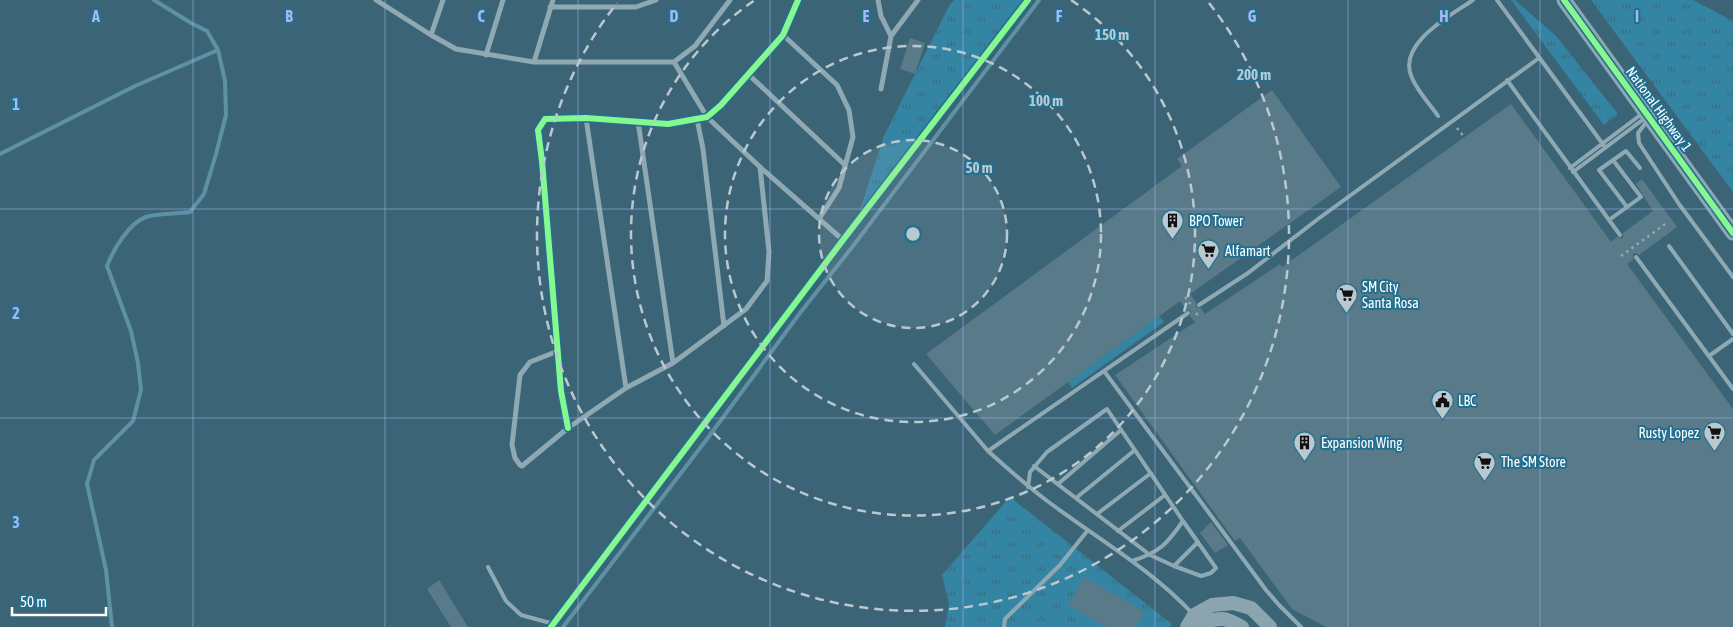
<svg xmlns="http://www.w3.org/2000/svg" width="1733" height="627" font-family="'Asap Condensed',sans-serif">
	<defs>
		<pattern id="grass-tufts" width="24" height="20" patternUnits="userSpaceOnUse" patternTransform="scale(1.25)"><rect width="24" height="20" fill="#3484a4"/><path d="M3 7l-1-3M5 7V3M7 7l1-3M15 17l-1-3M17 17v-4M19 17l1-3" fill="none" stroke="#3f6b7c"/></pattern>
	</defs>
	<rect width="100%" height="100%" fill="#3b6577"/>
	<path fill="url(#grass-tufts)" d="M955,0h68l-166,219 27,-83 66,-132z
		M1511,0h4l41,36 62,78 -14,11z
		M1591,0h102l40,21v171z
		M1010,497l162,127 -2,3h-225l4,-23 -7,-29z"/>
	<path fill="#3484a4" d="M1159,316l5,6 -92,66 -4,-6z"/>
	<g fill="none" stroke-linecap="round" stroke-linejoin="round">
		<path stroke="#5f91a5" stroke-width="4" d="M0,154l135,-68 83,-36
			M112,627l-6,-57 -19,-86 7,-24 39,-39 8,-31 -3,-27 -7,-32 -24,-65c6,-16 22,-43 39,-49 11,-4 31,-3 44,-5l14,-18 12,-40 10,-39 -1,-34 -7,-31 -11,-19 -16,-8 -37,-23
			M563,627l144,-188 93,-126 53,-67 186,-246"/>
	</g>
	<path fill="#597a88" d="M910,38l15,5 -10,31 -15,-5z
		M1272,90l69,97 -151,107 6,8v5l5,1 4,6 75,-50 2,3 229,-163 100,138 6,-5 6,1v-5l30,-22 -17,-27 6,-5 35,48 -38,28 -3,-2 -3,1v6l-6,4 106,145v218h-407l-34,-18 -52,-71 -5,3 -120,-166 80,-53 -5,-6 1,-5 -5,-1 -6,-9 -185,134 -69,-81 256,-188 -5,-7z
		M1211,522l17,23 -13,8 -15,-20z
		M1084,577l61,35 -9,15h-30l-38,-22z
		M439,580l29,47h-17l-24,-38z"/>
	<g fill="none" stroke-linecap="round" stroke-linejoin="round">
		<path stroke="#8fa9b3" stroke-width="2.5" stroke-dasharray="2.5 4" stroke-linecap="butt" d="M1457,128l7,9
			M1621,256l47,-34
			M1185,297l7,9
			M1196,313l4,5"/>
		<path stroke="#8fa9b3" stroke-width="4" d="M1497,0l108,147
			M1507,80l113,155
			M1438,116c-8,-12 -20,-24 -26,-38 -16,-34 38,-62 61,-78
			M1648,120l-10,13 1,10 40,61 54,73
			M1570,168l73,-55
			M1573,172l72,-54
			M1627,207l-28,-37 27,-19 14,17
			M1609,220l32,-23 -28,-37
			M1669,246l64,88
			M1636,257l97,132
			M1199,305l49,-32 70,-54 221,-161
			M1188,313l-200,138c20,18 40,36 62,52 48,36 101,66 143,111
			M1709,356l24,-17
			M914,364l74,87
			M1104,371l162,219 13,15 22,22
			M1034,466l116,89 24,11 27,10 10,-3 5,-5 -33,-47
			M1058,484l63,-54
			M1028,487l2,-15 17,-20 60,-43 76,112c-16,23 -23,31 -51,40
			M1076,498l59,-48
			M1097,514l54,-41
			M1118,531l47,-36
			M1174,566l24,-24
			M488,567l18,34 15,14 33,9
			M1004,627l1,-8 55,-54 28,-35"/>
		<path stroke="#8fa9b3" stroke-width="5" d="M376,0l55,35 25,14 78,13h140l21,-16 35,-46
			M878,0l3,16 10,20
			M550,7h86l20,-7
			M431,35l12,-35
			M783,35l54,50 12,25 4,27 -14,51 -20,31
			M486,55l17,-55
			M534,62l19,-62
			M674,62l33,55 53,50 83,73
			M748,74l97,91
			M881,89l10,-53 27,-36
			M586,118l40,270
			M697,119l6,30 21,177
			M638,121l35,242
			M558,351l-28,11 -10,13 -8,70 3,13 5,7 2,1 46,-38 58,-40 47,-25 73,-54 21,-28 2,-29 -9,-85
			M568,428l-7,-37 -19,-230 -4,-31 7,-11 41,-1 82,6 39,-7 14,-12 62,-70 15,-35
			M551,627l292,-387 185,-240"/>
		<path stroke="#8aa5ae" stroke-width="14" d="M1187,627l7,-12 18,-10 21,-2 18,5 19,19
			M1199,627l2,-4c21,-6 23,-6 41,4"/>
		<path stroke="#8ea8b2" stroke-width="15" d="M1564,0l169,233"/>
		<defs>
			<path id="cycleway" d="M1564,0l169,233
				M568,428l-7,-37 -19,-230 -4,-31 7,-11 41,-1 82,6 39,-7 14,-12 62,-70 15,-35
				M551,627l292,-387 185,-240"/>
		</defs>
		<use href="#cycleway" stroke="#226f90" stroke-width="9"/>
		<use href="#cycleway" stroke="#87f88f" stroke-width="6"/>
	</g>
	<path fill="none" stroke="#a5b8ef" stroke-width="1" stroke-opacity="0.55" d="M193,0v627M385,0v627M578,0v627M770,0v627M963,0v627M1155,0v627M1348,0v627M1540,0v627M0,209h1733M0,418h1733"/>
	<circle cx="913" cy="234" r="94" fill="#bac9cf" fill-opacity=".12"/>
	<g fill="none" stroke="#bac9cf" stroke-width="2.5" stroke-dasharray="9 6">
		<circle cx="913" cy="234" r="94"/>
		<circle cx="913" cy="234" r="188"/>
		<path d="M1071 0A282 282 0 1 1 755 0"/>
		<path d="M1209 3A376 376 0 1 1 617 3"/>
	</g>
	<defs>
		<symbol id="building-pin" viewBox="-11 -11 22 30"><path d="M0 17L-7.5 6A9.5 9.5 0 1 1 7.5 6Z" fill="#bac9cf" stroke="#226f90"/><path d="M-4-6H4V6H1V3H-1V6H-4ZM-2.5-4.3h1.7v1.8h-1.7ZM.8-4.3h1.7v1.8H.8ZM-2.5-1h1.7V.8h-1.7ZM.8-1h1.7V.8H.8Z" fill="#111"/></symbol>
		<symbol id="supermarket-pin" viewBox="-11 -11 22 30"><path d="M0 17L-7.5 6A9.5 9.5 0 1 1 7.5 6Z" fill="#bac9cf" stroke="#226f90"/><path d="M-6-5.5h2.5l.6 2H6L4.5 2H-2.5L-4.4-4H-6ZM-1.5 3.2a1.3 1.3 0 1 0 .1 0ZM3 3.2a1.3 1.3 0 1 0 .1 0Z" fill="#111"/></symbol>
		<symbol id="civic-pin" viewBox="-11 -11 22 30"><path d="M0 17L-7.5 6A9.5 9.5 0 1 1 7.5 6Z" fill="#bac9cf" stroke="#226f90"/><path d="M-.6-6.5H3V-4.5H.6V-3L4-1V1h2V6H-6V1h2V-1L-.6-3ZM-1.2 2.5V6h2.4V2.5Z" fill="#111"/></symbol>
	</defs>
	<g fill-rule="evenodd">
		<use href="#building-pin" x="1160" y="208" width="25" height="34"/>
		<use href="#supermarket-pin" x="1196" y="238" width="25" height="34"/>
		<use href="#supermarket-pin" x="1334" y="282" width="25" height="34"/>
		<use href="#civic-pin" x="1430" y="388" width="25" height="34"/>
		<use href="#supermarket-pin" x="1702" y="420" width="25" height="34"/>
		<use href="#building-pin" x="1292" y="430" width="25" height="34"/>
		<use href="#supermarket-pin" x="1472" y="450" width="25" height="34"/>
	</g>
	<g text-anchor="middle" stroke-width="4" stroke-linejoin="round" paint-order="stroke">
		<g font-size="14" fill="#fff" stroke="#226f90">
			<text transform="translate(1659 109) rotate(54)" y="5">National Highway 1</text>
		</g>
		<g font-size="14" fill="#fff" stroke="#226f90" text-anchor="start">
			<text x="1189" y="226">BPO Tower</text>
			<text x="1225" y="256">Alfamart</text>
			<text x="1362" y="292">SM City<tspan x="1362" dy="16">Santa Rosa</tspan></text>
			<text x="1458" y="406">LBC</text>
			<text x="1699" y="438" text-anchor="end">Rusty Lopez</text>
			<text x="1321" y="448">Expansion Wing</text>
			<text x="1501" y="467">The SM Store</text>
		</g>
	</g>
	<g font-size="16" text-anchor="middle" font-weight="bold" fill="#a5b8ef" stroke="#226f90" stroke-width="4" stroke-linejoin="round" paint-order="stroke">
		<text x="96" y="22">A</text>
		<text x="289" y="22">B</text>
		<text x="481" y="22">C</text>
		<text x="674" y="22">D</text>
		<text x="866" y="22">E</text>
		<text x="1059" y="22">F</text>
		<text x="1252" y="22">G</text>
		<text x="1444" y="22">H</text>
		<text x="1637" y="22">I</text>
		<text x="16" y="110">1</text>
		<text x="16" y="319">2</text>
		<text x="16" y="528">3</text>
	</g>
	<circle cx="913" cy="234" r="8" fill="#bac9cf" stroke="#226f90" stroke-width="2.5"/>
	<g font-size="15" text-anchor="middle" font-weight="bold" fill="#bac9cf" stroke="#226f90" stroke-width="4" stroke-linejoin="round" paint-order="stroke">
		<text x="1112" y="40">150 m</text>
		<text x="1254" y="80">200 m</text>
		<text x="1046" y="106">100 m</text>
		<text x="979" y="173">50 m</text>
	</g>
	<path d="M12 607v8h94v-8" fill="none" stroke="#ffffff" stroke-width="2.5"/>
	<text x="20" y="607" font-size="15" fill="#ffffff" stroke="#226f90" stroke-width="4" paint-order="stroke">50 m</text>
</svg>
